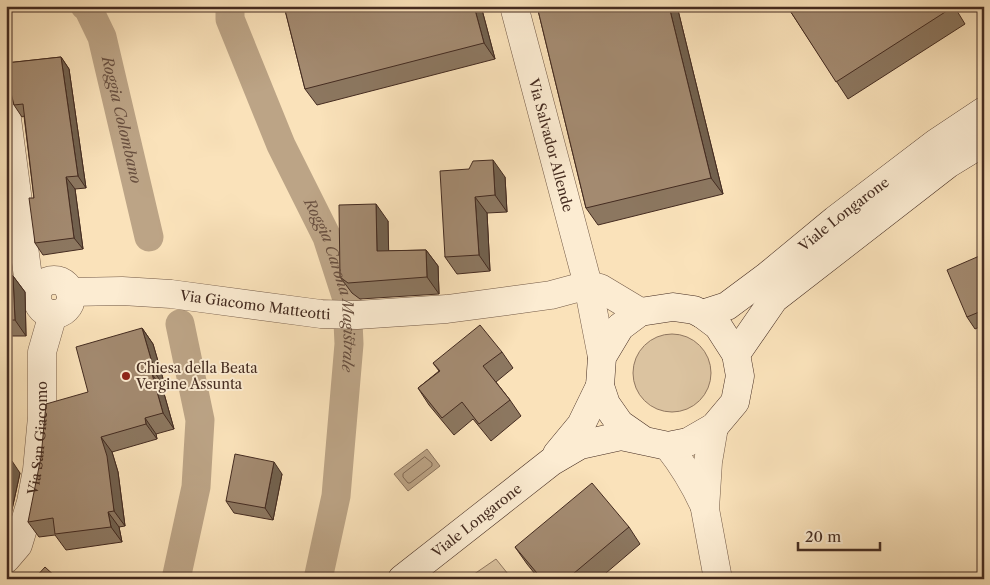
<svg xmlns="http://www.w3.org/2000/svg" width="990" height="585" font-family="'Libre Caslon Text',serif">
	<rect width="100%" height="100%" fill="#fae2ba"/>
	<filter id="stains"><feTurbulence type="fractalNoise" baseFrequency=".004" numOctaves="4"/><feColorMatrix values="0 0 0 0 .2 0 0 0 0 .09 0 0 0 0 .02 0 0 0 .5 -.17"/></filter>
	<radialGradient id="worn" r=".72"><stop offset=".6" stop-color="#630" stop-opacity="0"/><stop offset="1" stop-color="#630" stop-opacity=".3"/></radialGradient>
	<path fill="#dbc3a0" stroke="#907760" d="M633 373a39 39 0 1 1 78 0a39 39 0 1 1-78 0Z
		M496,559l16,20h-45z"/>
	<path fill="#bca486" stroke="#8c745d" d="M427,449l13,17 -32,25 -14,-17z"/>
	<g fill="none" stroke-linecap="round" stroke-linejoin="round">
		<path stroke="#806853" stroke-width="1" d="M425,457l7,6v3l-22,17h-2l-5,-6v-3z"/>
		<g stroke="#bca486" stroke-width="29">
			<path id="s1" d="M85,6l3,2 14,29 47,200"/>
			<path id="s2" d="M230,6v13l51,126 46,92 20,62 2,45 -13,152 -18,83"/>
			<path d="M176,579l20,-92 4,-67 -20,-96"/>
		</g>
		<defs>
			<g id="street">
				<path id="s3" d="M514,6l74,279 14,72"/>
				<path d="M6,111l22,166"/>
				<circle cx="54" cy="297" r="17"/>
				<path id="s4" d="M70,292l52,-1 49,3 150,20 36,1 90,-6 104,-14 37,-10 12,3 40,24"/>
				<path d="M714,427l-6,35 -3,47 13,70"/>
				<path d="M668,446c15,19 26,37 36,59"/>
				<path id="s5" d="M6,559l12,-14 13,-43 6,-32 5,-53v-65l11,-38"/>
			</g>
			<g id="secondary">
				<path id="s6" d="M702,314l25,-8 39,-29 69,-57 101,-77 48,-32"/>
				<path d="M736,354l38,-55 174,-135 36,-22"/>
				<path d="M557,454l24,-29 19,-39"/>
				<path id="s7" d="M402,579l149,-117 29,-17 41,-9 47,10 20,-4 26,-15 21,-25 5,-26 -4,-22 -18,-28 -16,-12 -8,-4 -21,-3 -33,5 -20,15 -18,30 -2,29 6,18 14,20 23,16"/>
			</g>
		</defs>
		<use href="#street" stroke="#725946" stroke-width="29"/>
		<use href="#secondary" stroke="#442b20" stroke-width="29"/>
		<use href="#street" stroke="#fcecd2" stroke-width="28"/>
		<use href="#secondary" stroke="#fcecd2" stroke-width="28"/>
	</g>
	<path fill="#8c7760" stroke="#442b20" d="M284,6h197l14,53 -178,46 -12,-16z
		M537,6h140l46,188 -125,31 -12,-17z
		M787,6h167l11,18 -117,75z
		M61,57l8,12 17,119 -11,1 8,60 -40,6 -8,-12 -1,-45 -10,-82 -2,1 -8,-12 -2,-8 -6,-1v-33z
		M469,169l36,8 2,35 -20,1 3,58 -33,3 -12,-17z
		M388,221v30l38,-1 12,16 1,28 -79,5 -8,-6 -12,-16z
		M984,254v71l-9,4 -8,-12z
		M6,271l4,4 3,1 12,16 1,44h-20z
		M142,328l11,16 13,45 -3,1 11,39 -18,5 1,5 -45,13 6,20 7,54 -6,1 3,15 -56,8 -11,-15 -16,2 -11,-15z
		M502,352l11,16 -17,14 14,18 11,16 -30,25 -18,-22 -19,16 -25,-30 -11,-17 21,-17 -6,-8z
		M6,461l14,12 -9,41h-5z
		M282,474l-9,46 -39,-7 -8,-12z
		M629,527l11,17 -41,35h-60l-12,-15 -12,-17z"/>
	<path fill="#72614e" stroke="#442b20" d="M474,6h7l14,53 -11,-16z
		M669,6h8l46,188 -12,-16z
		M61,57l8,12 17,119 -8,-12z
		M493,160l12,17 2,35 -12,-17z
		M66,177l9,12 8,60 -9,-11z
		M475,197l12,16 3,58 -11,-16z
		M376,204l12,17 1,46 -12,-16z
		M426,250l12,16 1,28 -12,-17z
		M13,276l12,16 1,44 -11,-16z
		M142,328l11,16 13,45 -11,-16z
		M152,374l11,16 11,39 -11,-16z
		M145,418l11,16 1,5 -11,-15z
		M101,437l11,15 6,20 7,54 -11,-15z
		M12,461l8,12 -9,41 -5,-6v-21z
		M274,462l8,12 -9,46 -8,-12z
		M108,512l11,15 3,15 -11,-15z"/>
	<path fill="#a38a70" stroke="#442b20" d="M284,6h190l10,37 -179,46z
		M537,6h132l42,172 -125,30z
		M787,6h166v1l-117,75z
		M61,57l17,119 -12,1 8,61 -39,5 -6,-45h5l-11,-94 -9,1 -4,-16 -4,-2v-24z
		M493,160l2,35 -20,2 4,58 -34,2 -5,-86 29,-2 4,-8z
		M376,204l1,47 49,-1 1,27 -79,6 -8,-6 -1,-72z
		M984,254v56l-17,7 -20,-47z
		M6,271l4,4 3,1 2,44h-9z
		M480,325l22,27 -19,14 27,34 -31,24 -17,-22 -20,16 -24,-30 22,-17 -7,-8z
		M142,328l13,45 -3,1 11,39 -18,5 1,6 -45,13 6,19 7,55 -6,1 3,15 -56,7 -2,-16 -25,4 13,-65 5,-53 42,-12 -12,-45z
		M235,454l39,8 -9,46 -39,-7z
		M6,461h6l-6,26z
		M592,483l37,44 -62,52h-25l-27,-32z
		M45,567l13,12h-24z"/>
	<circle fill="#8f2418" stroke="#fcecd2" stroke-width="2" cx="126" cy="376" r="5"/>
	<g text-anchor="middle" stroke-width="4" stroke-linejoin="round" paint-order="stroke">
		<g font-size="14" fill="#442b20" stroke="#fcecd2">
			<text dy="5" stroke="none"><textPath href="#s3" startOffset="144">Via Salvador Allende</textPath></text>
			<text dy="5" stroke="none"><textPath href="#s6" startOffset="175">Viale Longarone</textPath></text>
			<text dy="5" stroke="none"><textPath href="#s4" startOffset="186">Via Giacomo Matteotti</textPath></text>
			<text dy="5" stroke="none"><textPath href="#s5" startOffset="128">Via San Giacomo</textPath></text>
			<text dy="5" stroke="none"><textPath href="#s7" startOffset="95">Viale Longarone</textPath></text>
		</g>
		<g font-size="14" fill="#442b20" stroke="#fcecd2" text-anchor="start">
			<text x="136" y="373">Chiesa della Beata<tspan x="136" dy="16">Vergine Assunta</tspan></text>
		</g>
		<g font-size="15" font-style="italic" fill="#684f3f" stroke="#fcecd2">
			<text dy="5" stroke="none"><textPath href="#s1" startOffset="121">Roggia Colombano</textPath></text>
			<text dy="5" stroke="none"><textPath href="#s2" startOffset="300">Roggia Carona Magistrale</textPath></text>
		</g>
	</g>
	<rect width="990" height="585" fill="none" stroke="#fae2ba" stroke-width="25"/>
	<rect x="8" y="8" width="975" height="570" fill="none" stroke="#442b20" stroke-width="2.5"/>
	<rect x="12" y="12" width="965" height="560" fill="none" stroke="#442b20"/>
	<path d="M798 542v8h82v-8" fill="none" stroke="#442b20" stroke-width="2.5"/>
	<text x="805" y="542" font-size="15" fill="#442b20" stroke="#fcecd2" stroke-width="4" paint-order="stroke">20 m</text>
	<rect width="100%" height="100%" filter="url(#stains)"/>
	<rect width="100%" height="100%" fill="url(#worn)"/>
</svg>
